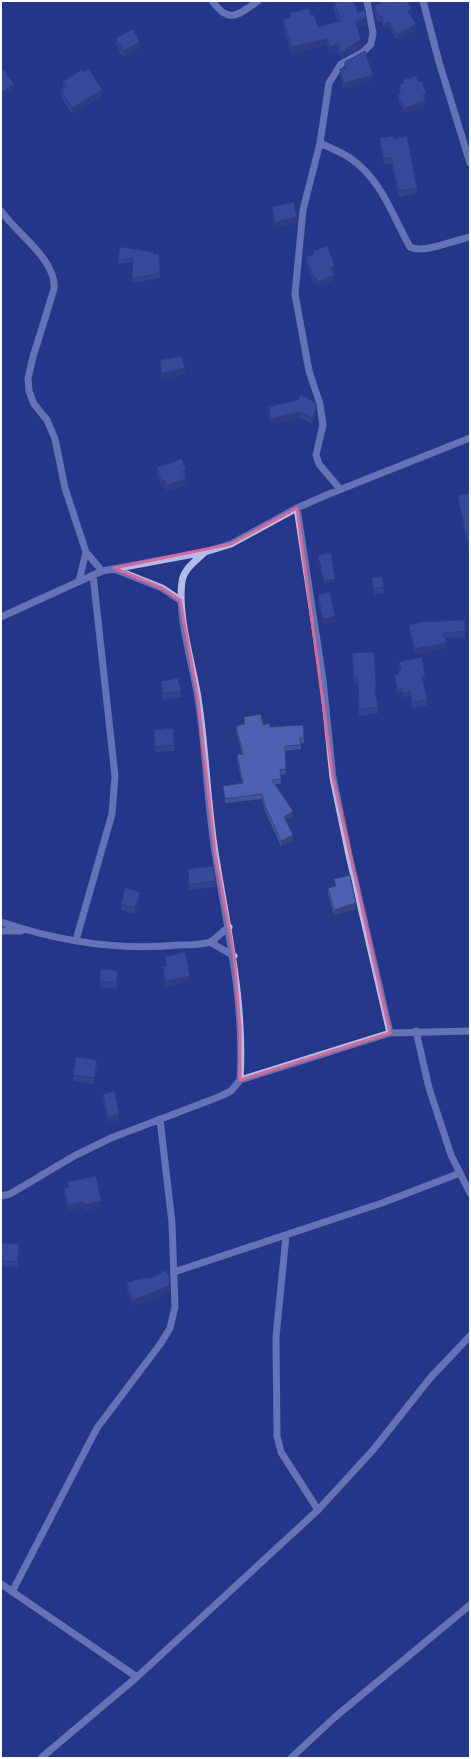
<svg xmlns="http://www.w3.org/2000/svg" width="471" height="1759" font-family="'Alegreya Sans',sans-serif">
	<rect width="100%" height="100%" fill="#253789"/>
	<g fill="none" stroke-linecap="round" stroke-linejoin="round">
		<path stroke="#b1bcea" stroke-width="7" d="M212,1c17,23 25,15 46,0
			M423,1l16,61 31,101
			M320,143c10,5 21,9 30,15 32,22 42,57 60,89 14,7 44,-7 60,-10
			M1,211c16,23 56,49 53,78l-21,68 -5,21 1,13 5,13 13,16 8,19 10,49 21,64 16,19
			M340,489l-21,-25 -3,-9 7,-30 -3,-21 -11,-33 -14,-77 8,-84 17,-67 9,-60 12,-19 22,-12 8,-8 2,-11 -6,-32
			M297,508l26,172 10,98 16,77 41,178
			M114,569l48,19 18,12
			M79,581l7,-29
			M1,617l101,-46 103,-19 26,-8 66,-36 27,-12 146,-58
			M1,922c57,19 118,29 178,23 9,0 22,0 31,-3 6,-3 13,-11 19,-15
			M1,931h20
			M76,940l36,-126 3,-38 -22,-201
			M210,942l24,14
			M416,1031l13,57 22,67 19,38
			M240,1080l150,-47 80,-2
			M1,1196l9,-2 64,-38 37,-18 110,-42 10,-5 9,-11c5,-78 -13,-151 -25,-228 -8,-51 -9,-103 -17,-154 -5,-33 -21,-83 -16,-116 1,-13 15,-22 23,-30
			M286,1236l-10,101 1,99 4,16 37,58
			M174,1272l208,-69 78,-30
			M1,1584l136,93
			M12,1592l85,-164 64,-85 9,-15 5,-21 -3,-84 -12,-104
			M41,1758l96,-81 181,-167 55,-60 58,-73 39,-41
			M291,1758l44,-41 135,-112"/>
	</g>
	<path fill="#425398" d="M337,1h16l5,12 8,12 -8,3 3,19 -20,11 -3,-7 -9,2 -2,-8 -35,9 -9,-28v-6l7,-2v-5l21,2 7,12 20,-5 -4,-12v-7l3,-1z
		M379,1h16l2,2 15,11h-2l6,15 -19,11 -8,-14 -4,3 -4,-8h-4l-3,-10v-5l5,-3z
		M116,38l24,10 -17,9 -7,-13z
		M345,62l28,18 -29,9 -4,-14v-6l5,-1z
		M83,72l19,24 -30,18 -11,-18v-6l3,-2 -1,-1v-6z
		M403,80l15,2 8,17 -2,1 1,7 -20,6 -7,-13v-5l2,-1 3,-11z
		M380,138l13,1 24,49v5l-18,4 -8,-34 -7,1 -4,-20z
		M272,207l25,16 -22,5 -3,-16z
		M313,251l22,21 -2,1 1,8 -16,6 -2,-4 -2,1 -8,-21v-6l7,-2z
		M153,254h6l1,24 -28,5 1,-21 -15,2v-4z
		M160,360l25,14 -23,5 -2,-13z
		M269,407l47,8 -4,9 -12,-6 -29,6 -2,-11z
		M157,467l29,9h-1l1,9 -19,6 -2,-5 -3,1 -5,-14z
		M470,493v60h-1l-11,-53v-4z
		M318,555l17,26 -11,3 -6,-26z
		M372,578l12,9v6l-10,1 -2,-11z
		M318,595l17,27 -12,2 -5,-23z
		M464,620l1,17 -20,1 1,10 -31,7 -6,-25v-5z
		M352,653l24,33v6h-1l3,15v6l-19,3 -1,-33h-4z
		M399,662l26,18h-2l4,20v5l-15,3 -2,-12 -7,1 -1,-5 -5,1 -2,-13v-5l3,-1v-3h2z
		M161,681l20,10v6l-18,3 -2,-13z
		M244,717l26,10 34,11v5h-3v6l-16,2 1,23 -5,1v9h-6l18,32 -7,4 7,20 -12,6 -16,-35 -3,-12 -37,4 -2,-17 19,-3 -5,-23v-5l5,-1 -6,-23v-5l8,-2z
		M154,730l20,15v6l-19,1z
		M188,869l28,12v6l-27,3z
		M334,879l22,30 -22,6 -6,-21v-6l7,-2z
		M140,898l-5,16 -14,-4v-6z
		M165,957l25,24 -24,6 -3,-14v-6l3,-1z
		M118,977l-2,12 -16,-2v-6z
		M97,1066l-3,18 -21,-3v-6z
		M103,1094l16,26 -11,2 -5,-23z
		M68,1182l33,25 -17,3v-3l-16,4 -4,-17v-6l4,-1z
		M1,1243l18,7 -2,17 -16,-1z
		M149,1279l20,13 -36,14 -6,-17v-6z"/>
	<path fill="#36437c" d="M412,9v5l-4,2v-5z
		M366,18v7l-10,4v-7z
		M389,22v4l-4,3v-5z
		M416,24v5l-19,11v-5z
		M327,39v6l-35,9v-7z
		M361,40v7l-20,11v-6z
		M140,42v6l-17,9v-6z
		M338,44v7l-9,2v-6z
		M373,75v5l-29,9v-6z
		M14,84v5l-13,9v-5z
		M102,90v6l-30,18v-6z
		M426,93v6l-3,1v-5z
		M425,101v6l-20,6v-5z
		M297,217v6l-22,5v-6z
		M335,266v6l-4,2v-6z
		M334,275v6l-16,6v-5z
		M316,277v6l-2,1v-6z
		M185,368v6l-23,5v-6z
		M316,409v6l-4,9v-6z
		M300,412v6l-29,6v-5z
		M186,470v6l-3,1v-6z
		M186,479v6l-19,6v-6z
		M165,480v6l-3,1v-6z
		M335,579v2l-11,3v-3z
		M335,616v6l-12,2v-5z
		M446,643v5l-31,7v-6z
		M425,675v5h-3v-4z
		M293,811v5l-9,6v-5z
		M293,835v5l-12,6v-5z
		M140,892v6l-5,16v-6z
		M356,903v6l-22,6v-5z
		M190,976v5l-24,6v-6z
		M97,1060v6l-3,18v-6z
		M119,1114v6l-11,2v-5z
		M101,1201v6l-17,3v-5z
		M84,1202v5l-16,4v-6z
		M169,1286v6l-36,14v-6z"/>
	<path fill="#4d60b1" stroke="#36437c" d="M339,1h14l5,12 7,-4 1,9 -10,4 5,18 -20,12 -3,-8 -9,3 -2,-8 -35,8 -9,-27 8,-3 -1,-4 19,-5 2,7h3l4,12 23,-6 -7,-18 5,-1z
		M381,1h14l2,2 3,-2h7l5,8 -4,2 8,13 -19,11 -8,-13 -4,2 -4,-8h-4l-3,-10 7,-4z
		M133,29l7,13 -17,9 -7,-13z
		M365,51l8,24 -29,8 -4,-14 5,-1v-6z
		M89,69l13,21 -30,18 -11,-18 6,-4 -4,-5 19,-11 1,2z
		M4,70l10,14 -13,9v-21z
		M416,76l2,6 4,-1 4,12 -3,2 2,6 -20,7 -7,-13 2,-1v-10l4,-1 -1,-3z
		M393,136v3l14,-3 10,52 -18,3 -8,-34 -7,2 -4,-21z
		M294,202l3,15 -22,5 -3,-15z
		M327,246l8,20 -4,2 3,7 -16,7 -2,-5 -2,1 -8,-21 8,-3 -1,-3z
		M120,247l33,5v2h6l1,19 -28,6 1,-21 -15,2z
		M182,356l3,12 -23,5 -2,-13z
		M301,395l15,8v6l-4,9 -12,-6 -29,7 -2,-12 29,-7z
		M182,459l4,11 -3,1 3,8 -19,6 -2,-5 -3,1 -5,-14z
		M470,493v55l-1,1 -11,-53z
		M331,553l4,26 -11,2 -6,-26z
		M382,576l2,11 -10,2 -2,-11z
		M330,592l5,24 -12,3 -5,-24z
		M464,620l1,11 -21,2 2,10 -31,6 -6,-24 13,-3z
		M374,652l2,34h-2l4,21 -19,3 -1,-33 -4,1 -2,-25z
		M422,657l3,18 -3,1 5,24 -15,3 -2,-12 -7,2 -1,-5 -5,1 -2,-14 4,-1 -1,-3 3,-1 -2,-8z
		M178,678l3,13 -18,3 -2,-13z
		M261,714l2,11 6,-2 1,4 33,-2 1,13h-4l1,7 -16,1 1,23 -6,1 1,9 -9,1 21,31 -9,6 9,18 -12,6 -16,-35 -3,-12 -37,5 -2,-13 20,-3 -6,-28 6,-1 -7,-28 9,-2 -1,-7z
		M173,728l1,17 -19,2 -1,-17z
		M213,866l3,15 -27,4 -1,-16z
		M350,875l6,28 -22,7 -6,-22 8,-2 -2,-7z
		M125,888l15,4 -5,16 -14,-4z
		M185,952l5,24 -24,5 -3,-14 4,-1 -2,-9z
		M101,969l17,2 -2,12 -16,-2z
		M76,1057l21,3 -3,18 -21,-3z
		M115,1091l4,23 -11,3 -5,-23z
		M96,1176l5,25 -17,4v-3l-16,3 -4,-17 5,-1 -1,-5z
		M1,1243l18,1 -2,18 -16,-1z
		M166,1270l3,6v10l-36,14 -6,-17 21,-6 1,2z"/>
	<path d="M0 0H471V1759H0ZM297,508l36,270 57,255 -150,47v-52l-6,-72 -19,-103 -17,-154 -18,-99 -18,-12 -48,-20 117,-24z" fill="#253789" fill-opacity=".55" fill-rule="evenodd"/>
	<path fill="none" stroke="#d76994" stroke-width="3" stroke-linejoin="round" d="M297,508l36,270 57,255 -150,47v-52l-6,-72 -19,-103 -17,-154 -18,-99 -18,-12 -48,-20 117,-24z"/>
	<rect width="471" height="1759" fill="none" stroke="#ffffff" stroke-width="4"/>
</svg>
